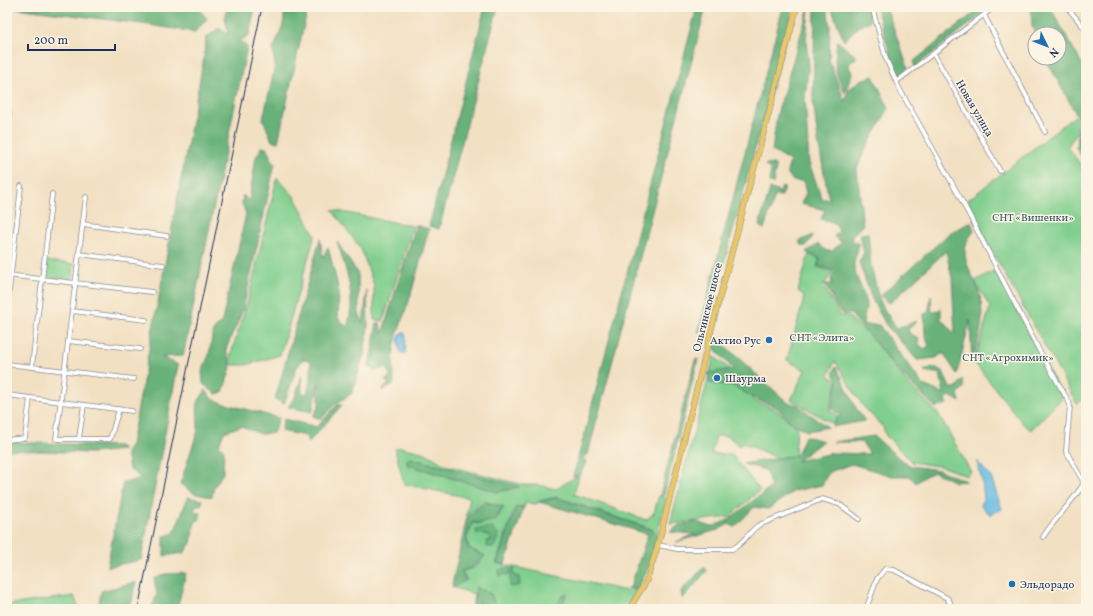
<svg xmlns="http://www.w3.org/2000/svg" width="1093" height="616" font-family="Vollkorn,serif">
	<rect width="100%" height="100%" fill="#fcf5e5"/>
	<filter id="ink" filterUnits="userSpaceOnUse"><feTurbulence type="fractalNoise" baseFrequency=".025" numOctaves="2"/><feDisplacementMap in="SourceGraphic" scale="8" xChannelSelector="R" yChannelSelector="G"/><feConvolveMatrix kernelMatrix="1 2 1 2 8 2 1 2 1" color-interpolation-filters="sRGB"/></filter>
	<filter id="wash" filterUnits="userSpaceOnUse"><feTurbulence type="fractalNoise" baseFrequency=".012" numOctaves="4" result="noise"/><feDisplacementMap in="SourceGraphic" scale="16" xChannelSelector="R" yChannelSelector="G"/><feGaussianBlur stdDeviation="0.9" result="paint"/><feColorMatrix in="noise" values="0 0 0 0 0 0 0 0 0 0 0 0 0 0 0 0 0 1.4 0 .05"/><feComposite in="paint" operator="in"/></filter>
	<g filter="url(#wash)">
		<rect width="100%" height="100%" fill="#f2e0c2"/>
		<path fill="#81cf8e" stroke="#4e7f76" d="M1075,116l3,5 -2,13 -9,13 19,24v226l-9,7 -100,-180v-6l-9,-18z
			M277,178l17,18 21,39 -35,120 -34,10h-15l-1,-8 17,-53z
			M332,210l81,16 -30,95 -9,-1v-35l-13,-36z
			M809,254l10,5 -2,8 16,5 -10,14 18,30h7l20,18 39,49 31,30 33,59 -5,4 -22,-9 -32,-5 -26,-26 -3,-9 -21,-22 -27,-44 -6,14 8,7 -8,27 9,7 -5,8 -42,-24 14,-30 -18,-10 17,-61 -1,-4 -5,-4z
			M47,261l27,3 -2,16 -27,-3z
			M995,270l68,127 -32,33 -7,-5 -50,-63 16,-55 -15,-26z
			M714,356l19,16 21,29 21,8 22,19 -2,28 -18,2 -33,-15 -5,3 -11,-10h-12l-5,18h20l29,36 -31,27 -59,7z
			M400,447l26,6 19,12 79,20h16l15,4c9,-4 15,-10 24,-13l-5,18 72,26 8,-7 5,-18 7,4 -9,37 -5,-7 -95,-32 -18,4 -2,3 -11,-1 -1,3 -10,1 -19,56 131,28 1,-4 8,4 -1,3 -11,15h-152l2,-15 -22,-7 15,-7 -5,-9 12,-3 11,-12 -16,-8 -2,-10 6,-15 6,1 17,-4 8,-13 -20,-6 -18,15 4,-18 -66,-14 -9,-35z
			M74,596l5,13h-72v-4z"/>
		<path fill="#68b279" stroke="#42706c" d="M7,7h168l25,3 7,9 -12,13 -53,-8z
			M227,7h28l-6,28 -9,6 7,6 -64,309 -21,1 16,8 -37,195 -34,7 16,-84 18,-5 -12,-9 -3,-16 5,-8 74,-393 1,-14 13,-10 9,6 -3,-17z
			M285,7h23l-30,135 -6,-1 -9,-22 12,-53 -2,-16 10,-25z
			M485,7h13l-59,222 -10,-3z
			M697,7h9l-118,447 -6,4 4,3 -5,13 -8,3z
			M783,7h11l-31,115 -3,3v5l-51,190 -4,11 -7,1z
			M809,7l-3,34 3,23 -4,33 4,66 13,36h7l-11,-58 -5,-41 2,-93h12l3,20 -1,33 16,42 3,-12 13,-10 12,-4 16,32 -26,46 -6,15 6,57 -11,9 1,7 5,1c1,8 -5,17 -4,24 2,14 12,26 12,40 0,7 -4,11 -2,18h15l44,60c8,2 13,7 21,8l-4,-19 -16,-3 8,-4 11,4 7,17h6l7,-9 1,9 -6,5 2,9 -10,-6 -4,2 1,6 -11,4 -31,-30 -54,-64h-8l-6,-7 -12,-23h7l-1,-5 4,-8 -17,-5 2,-7 -14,-7 12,-8 9,7h5l10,-9 -8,-5 5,-6 -4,-8 -14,-4 4,-9 -24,-6 5,-11 -3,-12h-10l-6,-9 3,-11 -18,-10 5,-36z
			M831,7h37l2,14 -11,5 -15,15z
			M876,7h10l22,61 -9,8 -3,-2z
			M981,7h10l-76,60 -2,-5z
			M1031,7h19l36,64v93l-10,-17 4,-26 -35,-63h14v-24h-24l-3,-8z
			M837,41l20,16 -9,7 4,9 -7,20c-11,-21 -11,-29 -8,-52z
			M262,147l6,2 3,10 4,4 -32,147 -17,39 5,19 -8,24 -7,2 -13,-10 -1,-13 7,-16 4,-24 9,-10 24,-107 -4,-11 1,-8 6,6 7,-44z
			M774,164l2,4 -3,16 -4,-2 2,-12 -6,-5z
			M782,187l3,1 -3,8h-7l-11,33 -5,-3 11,-37 8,2 1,3z
			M971,222l3,9c-19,22 -3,39 5,60 2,7 3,20 3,28 -1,14 -7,31 -10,45l-2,-44 -13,54 -14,-21 -7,5 -19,2 -31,-35 -14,-26 -13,-37 5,-9 -4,-19 8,-1 3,33 8,32 5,11 13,19 20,-7 -9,9 3,5 7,2 1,7 5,5 5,-3 -4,-12 -1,-20 4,-1 3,-17 1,17 9,-4v10l14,15 -3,-56 -6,-27 -56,52 -10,-7 71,-64z
			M416,225l13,4 -20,72 -13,37 -3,19 1,27 -12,7 7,-8 -4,-2 5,-5 -3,-9 -13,4 -5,-4 8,-44h3l2,11z
			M814,235l-8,11h-4l-3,-5z
			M320,239l3,18 5,-10 11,44 -1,29 1,-1 8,8c10,-29 -1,-58 -10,-85l21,32 1,39 4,10 4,-32 1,35 -4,28 -12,39 -18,12 -13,14 -8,-3 6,-10v-23l-7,29 -24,-5 7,-10 7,-22v18l5,1 4,-18v-15l-8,-2 -7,10 -12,35 -9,-5z
			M715,342l7,1 66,60 9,2 31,22 -21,4 -14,-7 -17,-17 -21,-8 -21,-13 -25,-3 -1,-10 25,-4 -19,-21z
			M698,359l-34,138 -4,-2 35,-135z
			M836,366l21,44 8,11 -33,6 8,-12 -9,-7 7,-26 -5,-8z
			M206,390l5,8 11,5 57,15 -6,15 -12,1 -20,-8 -17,6 -5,13 5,5 -1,23 -9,14 -2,10 -17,-3 -15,-10 18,-54 -1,-27z
			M337,405h5l-34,38 -2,-7 -25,-5 3,-12 33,8z
			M805,436l18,5 -26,20 35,-8 38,1 -8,-12h-29l41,-6 26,23 11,7 28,4 27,11 -11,1 -20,-10 -10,4 -9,7 -7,-7h-17l-40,-12 -23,8 -7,13 -28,6 -26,18 -14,-2 -19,20 -6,-3 -11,6 -42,12 19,-8 -25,-2 9,-7 18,-3 15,5 16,-7 43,-33 -5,-17 -23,-6 54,-9z
			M10,442l109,4 5,4 -32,3 -85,-3v-7z
			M410,458l110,29 -23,5 -89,-27 -2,-4z
			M188,497l14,3v4l-6,2 -2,5 6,2v6l-5,3 -4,21 -7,10 -20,3v-20l10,-3z
			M556,498l96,32 5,6 -8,31 -12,23 -7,-2 18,-54 -109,-32z
			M485,502l19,5 -9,12 -16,4 -7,-1 -6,16 2,10 17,8 -12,11 -12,4 5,9 -10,6 -4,-1 15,-68z
			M524,507l-19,57 -8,-1 19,-55z
			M491,527l8,8 -5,12h-7l-1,-6 6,-1 -4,-5 -11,-1 -1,-4z
			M704,567l3,4c-7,6 -20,25 -25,27l-1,-7z
			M506,568l9,1 -1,3h-5l10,5 1,8 -10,2v-11l-6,-2 -4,2 -1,-6z
			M186,573l-9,36h-26l6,-15 -3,-15 11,-5z
			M136,582l-6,27h-39l8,-6 2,-12z
			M476,587l15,7 5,13 -4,2 -4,-5 -9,-2 -2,7h-4z
			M567,593l-7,16h-5l7,-13z"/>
		<path fill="#64bae1" stroke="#4074a0" d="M404,332l2,5 -1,17 -5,-2 -2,-13 3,-6z
			M977,461l14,16 11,32 -12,6 -10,-11 4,-5 -2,-18z"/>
	</g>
	<g filter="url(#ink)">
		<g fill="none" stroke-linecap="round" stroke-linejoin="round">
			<defs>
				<path id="minor" d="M872,7l14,52 13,29 63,113 77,149 30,52 1,4 -4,45 18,32c-12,20 -29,35 -41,54
					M1067,7l19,23
					M984,15l61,117
					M934,54l66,117
					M896,82l98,-75
					M7,112h2l-2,15
					M86,197l-30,242h54l9,-30
					M83,224l84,12
					M79,254l84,11
					M7,275l145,17
					M7,309l14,-123
					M72,311l74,9
					M68,341l72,8
					M7,364l127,15
					M32,366l20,-172
					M7,395l125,16
					M79,438l5,-33
					M7,440l18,-2 5,-40
					M658,545l19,4h55c11,-4 17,-18 27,-24l63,-26 17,5 20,15
					M866,609l11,-30 8,-10 9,1 53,28 3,4 -3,7"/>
				<path id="major" d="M629,609l17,-27 12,-37 56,-226 83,-312"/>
			</defs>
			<use href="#minor" stroke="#868890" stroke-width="5.5"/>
			<use href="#major" stroke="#868890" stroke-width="6"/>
			<use href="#minor" stroke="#fff" stroke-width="4"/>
			<use href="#major" stroke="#eac769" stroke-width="5"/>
			<path stroke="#1b2f5e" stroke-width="1" d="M138,609l124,-602"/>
		</g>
	</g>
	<g fill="#1f6fb2" stroke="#fcf5e5" stroke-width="1.5">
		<circle cx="769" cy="340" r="4"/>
		<circle cx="717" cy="378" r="4"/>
		<circle cx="1012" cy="584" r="4"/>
	</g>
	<g text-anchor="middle" stroke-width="3" stroke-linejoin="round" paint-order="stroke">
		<g font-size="11" fill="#1b2f5e" stroke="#fcf5e5">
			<text transform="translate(975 108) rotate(60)" y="4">Новая улица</text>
			<text transform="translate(707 307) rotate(-76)" y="4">Ольгинское шоссе</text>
		</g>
		<g font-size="11" fill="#34576a" stroke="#fcf5e5">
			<text x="1033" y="221">СНТ «Вишенки»</text>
			<text x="822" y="341">СНТ «Элита»</text>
			<text x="1008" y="361">СНТ «Агрохимик»</text>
		</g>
		<g font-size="11" fill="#1b2f5e" stroke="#fcf5e5" text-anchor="start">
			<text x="761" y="344" text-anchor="end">Актио Рус</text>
			<text x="725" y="382">Шаурма</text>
			<text x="1020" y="588">Эльдорадо</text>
		</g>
	</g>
	<rect width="1093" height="616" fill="none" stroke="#fcf5e5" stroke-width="24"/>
	<g transform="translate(1047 46) rotate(133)"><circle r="19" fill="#fcf5e5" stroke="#a2a6af"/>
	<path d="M0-3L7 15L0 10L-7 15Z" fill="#1f6fb2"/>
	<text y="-6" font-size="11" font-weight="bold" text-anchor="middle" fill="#1b2f5e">N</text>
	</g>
	<path d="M28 44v6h87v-6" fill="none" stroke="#1b2f5e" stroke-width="2"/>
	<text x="34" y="44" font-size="12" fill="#1b2f5e" stroke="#fcf5e5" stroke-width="3" paint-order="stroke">200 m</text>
</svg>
